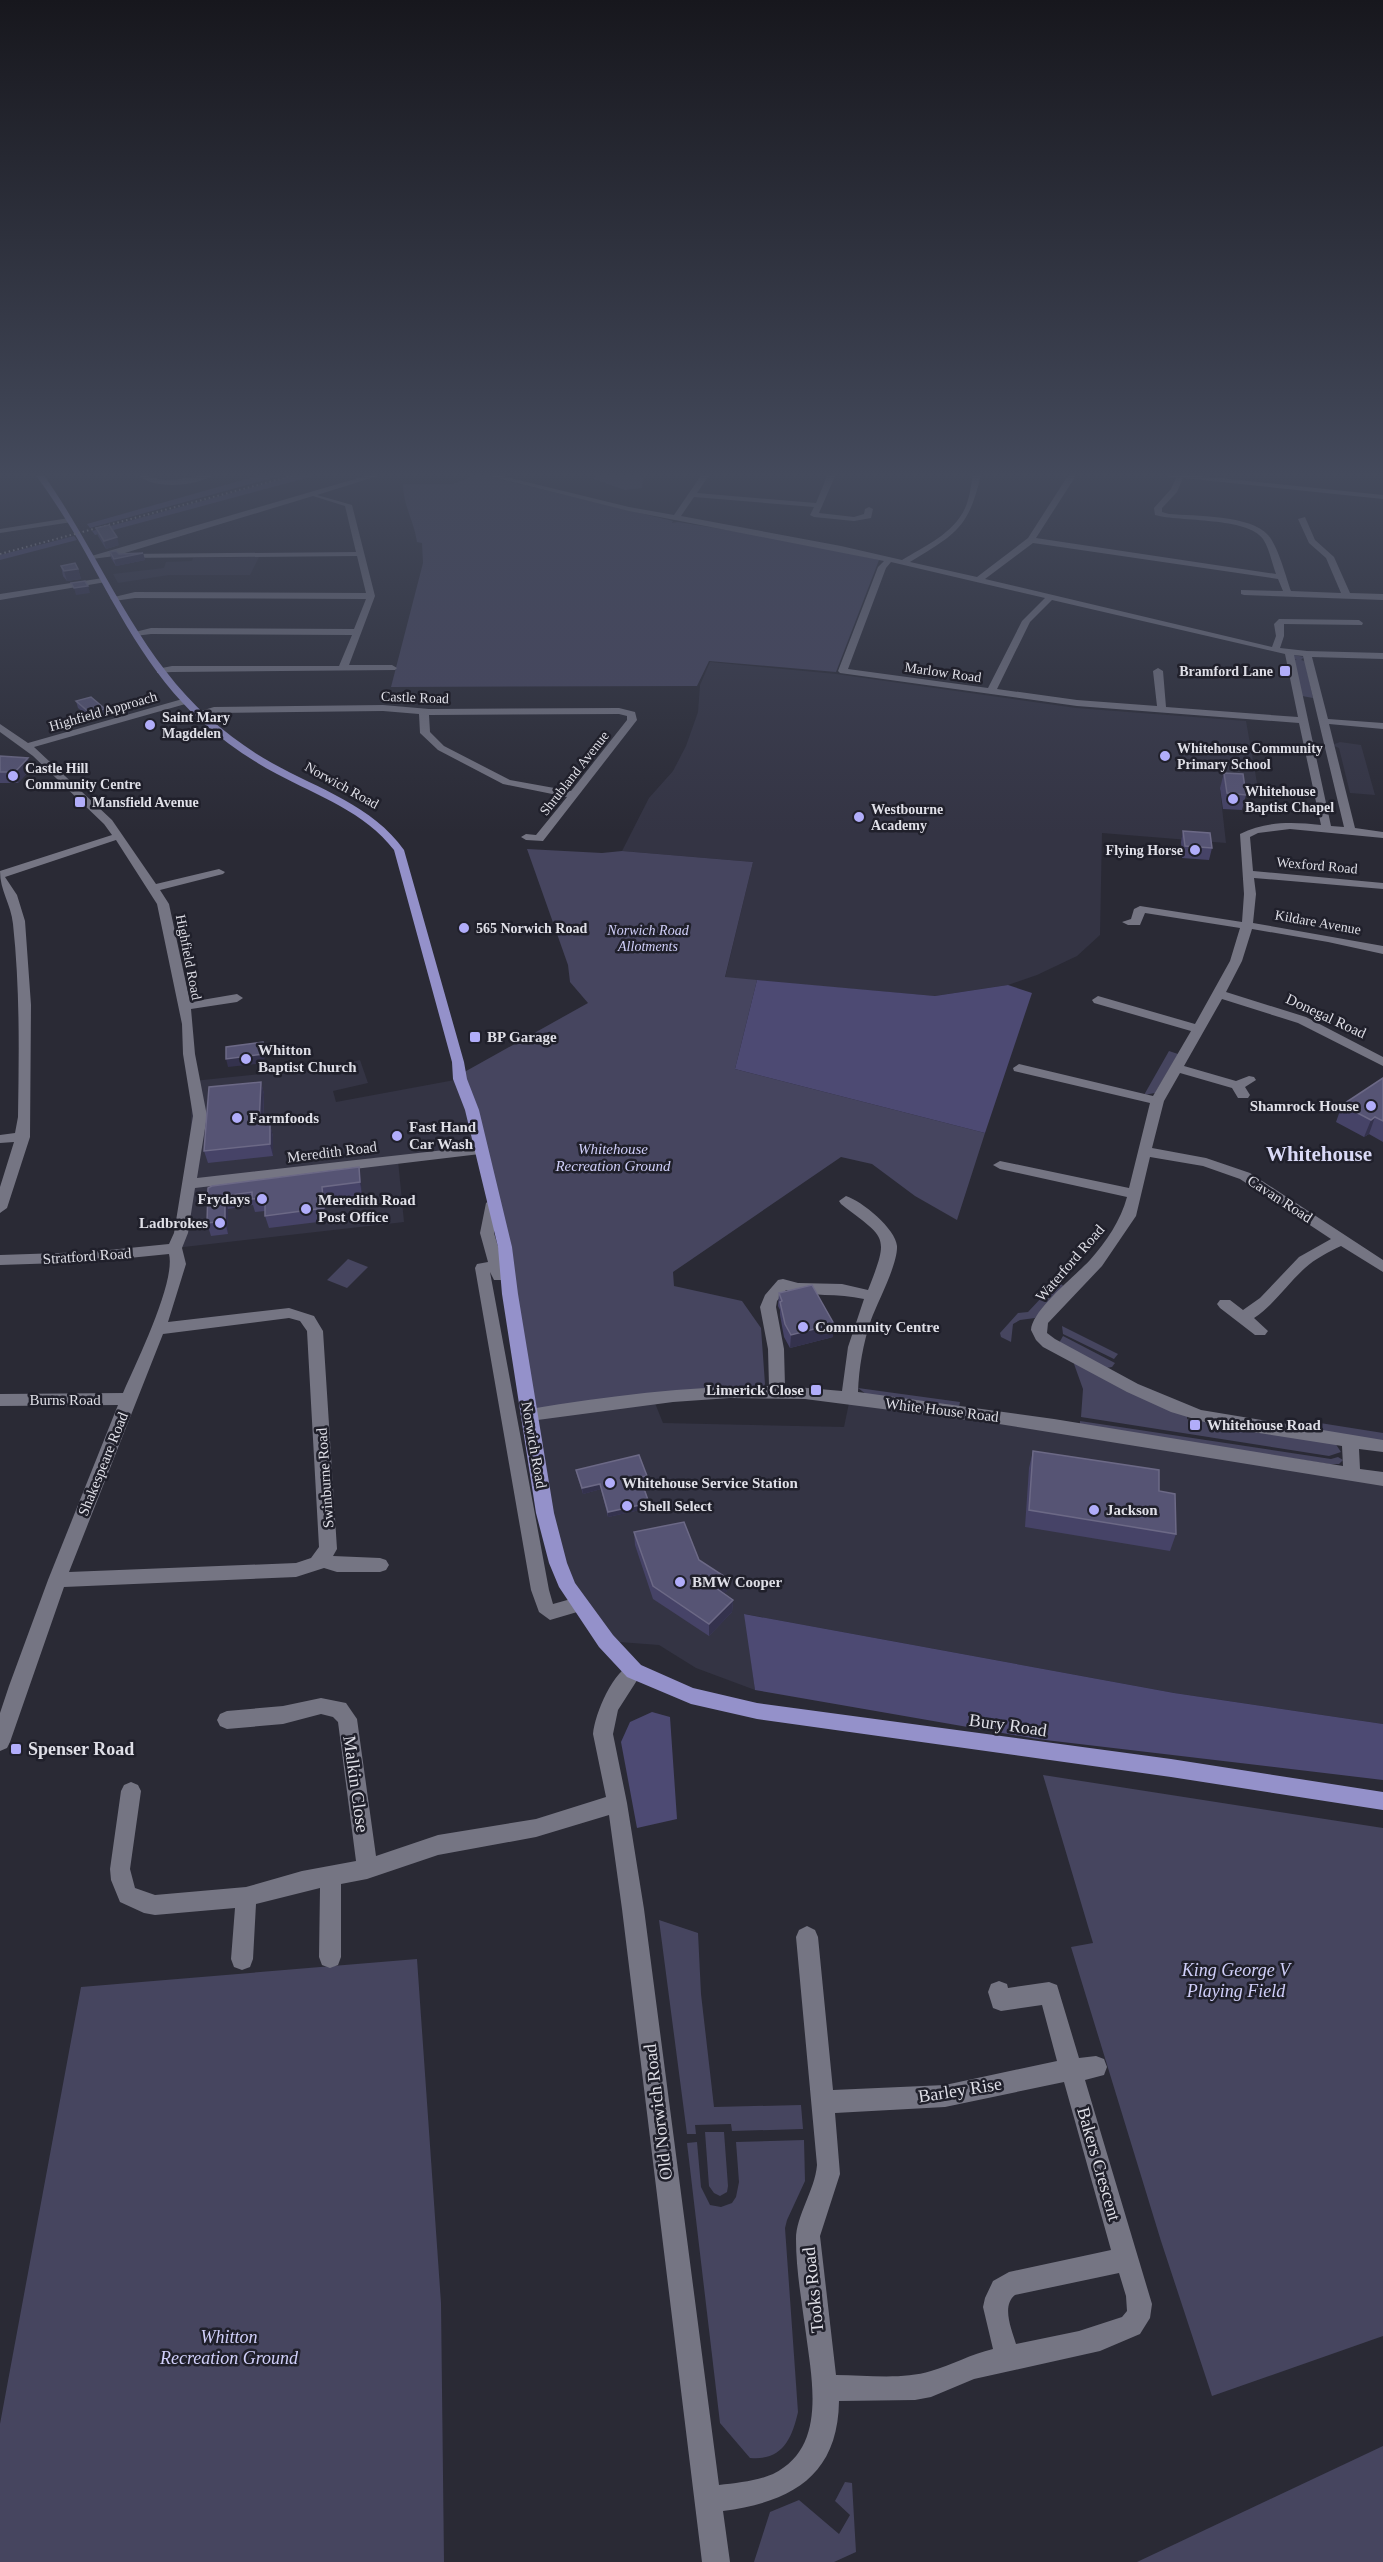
<svg xmlns="http://www.w3.org/2000/svg" width="1383" height="2562" font-family="Georgia,serif">
	<rect width="100%" height="100%" fill="#2a2a35"/>
	<path fill="#343444" d="M259,557l-9,18h-81l-51,8 -5,-9 51,-6 2,-6 26,-1 1,-3z
		M710,662l126,12 240,34 170,13 13,73 -39,-4 6,53 -124,-10 -2,102 -23,21 -40,19 -29,10 -73,11 -210,-18 28,-116 -131,-11 27,-53 24,-27 13,-25 12,-34 2,-27z
		M1340,742l21,3 14,50 -25,-2 -11,-45 -7,-3z
		M360,1060l8,23 -35,8 3,11 124,-23 20,71 -82,10 6,62 -229,26 13,-64 5,-103 134,-14z
		M653,1398l10,25 181,4 6,-29 533,81v245l-209,-31 -429,-79 10,76 -59,-22 -37,-23 -53,-4 -38,-53 -38,-173z"/>
	<path fill="#46455f" d="M478,474l195,47 -1,2 6,-1 116,19 85,19 -43,112 -127,-11 -12,25 -306,1 32,-124 -1,-20 -5,-1c-3,-21 -14,-37 -14,-58h50z
		M609,474h31l3,5 -1,9 -17,2 -34,-12z
		M1294,655l10,2 -3,3 4,1 8,37 -11,-2 -8,-36 3,-1h-3z
		M527,849l75,4 20,-2 131,11 -28,115 32,3 -22,89 250,64 -28,87 -42,-24 -43,-32 -31,-7 -168,115 1,14 68,15 19,27 4,56 -3,8 -232,23 -20,-121 -51,-219 129,-72 -18,-21 -2,-17z
		M1169,1051l9,3 -23,39 -11,2z
		M348,1259l20,8 -21,21 -20,-8z
		M1057,1281l8,6 -30,31 -15,2 -7,4 -2,18 -10,-5 -1,-4 18,-20 10,-1z
		M1062,1326l56,28 -4,5 -51,-25z
		M1063,1336l52,27 -3,4 -6,1 -47,-25z
		M1076,1361l111,55v3l14,5 1,-3 133,22 6,9 -12,4 -248,-39 2,-28 -9,-25z
		M858,1388l102,14 -1,5 -93,-13z
		M1080,1421l251,38 7,-2 5,3 -4,4h-10l-249,-38z
		M1320,1423l63,10v9l-62,-10z
		M1043,1775l340,53v508l-171,60 -51,-155 -90,-294 22,-4z
		M659,1920l39,13 3,61 13,113 87,-2 2,24 -71,2 -1,-7 -36,1 1,9h-9z
		M417,1959l24,344 3,259h-444v-138l81,-437z
		M705,2132h19l4,54 -1,6 -7,4 -6,-3 -5,-7z
		M804,2140l1,41 -18,39 -2,8 13,184c-6,27 -16,49 -48,46l-30,-35 -33,-280 10,-1 4,45 9,18 11,2 11,-4 4,-6 3,-15 -3,-40z
		M1383,2446v116h-246z
		M845,2482l7,1 4,69 -22,10h-80l16,-50 29,-12 40,34 11,-19 -15,-14z"/>
	<path fill="#4d4a73" d="M264,474h23l-197,54 -3,-4z
		M301,474h20l-226,61 -3,-4z
		M74,536l3,4 -77,20v-5z
		M757,980l178,16 73,-11 24,8 -47,140 -250,-64z
		M744,1614l430,79 209,31v56l-346,-41 -282,-49z
		M652,1712l18,5 7,102 -40,9 -16,-86 9,-20z"/>
	<g fill="none" stroke-linecap="round" stroke-linejoin="round">
		<path fill="#757583" fill-rule="evenodd" d="M137,474c11,0 18,6 29,6 17,0 33,-6 50,-6 -20,12 -61,17 -79,0z
			M372,474h12l-67,21 35,10 23,91 -26,69h43l5,3 -2,2 -223,2 -15,1v-4l15,-3h167l13,-31 -201,-1 -16,2 -4,-3 20,-5 203,1 12,-30 -231,-1 -21,3 -4,-3 25,-6 231,1 -9,-37 -233,2 -4,-2 4,-2 232,-2 -11,-46 -32,-10 -198,60 -23,3 -4,-2z
			M481,474h13l135,33 45,8 28,-41h8l-13,19 119,10 12,-29h8l-17,39 35,4 10,-3 1,-5 4,-2 4,2 -2,9 -17,3 -40,-4 -4,-2 4,-8 -120,-10 -13,19 160,30 61,14c23,-14 53,-27 64,-54 4,-10 5,-21 7,-32h8c-12,54 -25,60 -71,88l67,15 51,-39 41,-64h8l-41,64 240,36c-4,-11 -7,-26 -13,-35 -15,-22 -83,-17 -108,-24l-1,-7 17,-19 5,-11 -19,-4h25l201,21v4l-200,-21 -6,14 -15,16v4l7,2c25,2 82,1 99,21 10,11 18,42 23,56l50,2 -15,-35 -17,-15 -11,-24 7,-2 10,23 19,17 16,36 33,1v6l-139,-5 -3,-1v-4l42,1 -5,-12 -245,-36 -48,36 287,68 4,-11 -2,-12 5,-5 80,1 4,3 -1,2 -78,-1v12l-4,12 27,3 76,2v6l-71,-2 16,62 55,4v6l-54,-5 26,104 28,4v6l-93,-9 -32,4 -8,4 3,34 130,12v6l-129,-11 2,16 -3,29 130,23v8l-55,-12 -76,-13 -10,32 -16,31 80,25 77,40v9l-85,-43 -76,-24 -38,67 52,15 13,-5 5,1 2,3 -11,7 5,8 -2,3h-10l-6,-10 -52,-15 -16,28 -12,47 54,10 44,15 133,87v12l-42,-26c-13,6 -26,13 -36,22 -18,16 -31,37 -51,50l14,13 -3,4h-10l-35,-27 -3,-4 3,-4h10l13,10 17,-12 39,-41 32,-18 -91,-60 -37,-13 -53,-9 -14,59 -34,50 -54,57 -1,10 8,6 83,45 63,26 182,30v12l-24,-3 1,20 23,3v14l-384,-62 -194,-25 -75,-1 -57,4 -143,19 -6,-2 -2,-4 2,-4 6,-2c79,-13 159,-23 239,-23l-1,-37 -8,-42 5,-12 13,-15 5,-1 15,4 44,1 26,6c22,-56 18,-51 -27,-86l-2,-3 7,-5c16,5 50,33 51,50 1,18 -19,55 -26,74 -8,24 -12,47 -13,72l196,27 289,47 -1,-20 -121,-19 -50,-15 -44,-20 -84,-45 -7,-7 -5,-10c1,-20 44,-54 59,-70 16,-18 31,-40 37,-63l-127,-28 -7,-4 7,-4 129,27 21,-85 -136,-32 -1,-3 6,-4 134,32 38,-65 -97,-28 -2,-3 6,-4 97,28 35,-63 10,-33 -95,-15 -5,12h-12l-6,-3 9,-3 3,-10 6,-3 102,16 2,-28 -4,-60c25,-13 53,-12 81,-9l-22,-102 -222,-17 -237,-33 -2,-2 40,-104 6,-6 -255,-50zM891,562l154,36 -23,23 -34,67 -140,-19 38,-101zM1052,600l233,54 13,63 -132,-10 -3,-36 -5,-3 -5,3 4,35 -80,-6 -80,-11 33,-67zM1294,655l9,1 41,171 -13,-1zM786,1290c25,7 52,3 78,9l-16,48 -6,44 -57,-5 -1,-37 -8,-42 1,-6z
			M69,518h3v4l-72,11v-4z
			M103,578h3v4l-106,18v-6z
			M186,698l5,3 -2,2 -155,44 78,73 44,64 63,-15 6,3 -2,2 -63,16 9,14 21,98 47,-8 6,4 -6,4 -46,7 4,45 12,62 -10,62 283,-32 7,4 -7,4 -285,34 -7,45 -6,15 4,16 -18,58 121,-14 25,8 9,15 14,218 -4,7 47,2 6,2 3,5 -3,5 -6,2h-43l-13,-4 -28,9 -232,10 -54,155 -3,6 -7,3v-38l9,-27 39,-106 70,-175 -118,1v-12l123,-1c13,-30 53,-111 46,-139l-80,8 -89,3v-10l89,-3 80,-8 5,-11 19,-117 -10,-62 -1,-30 -25,-120 -41,-64 -111,37 12,18 8,26 6,84 -1,132 -23,71 -7,5v-26l14,-45 -14,1v-8l15,-2 3,-16c1,-64 2,-129 -5,-193 -2,-20 -13,-33 -13,-53l112,-36 -8,-11 -71,-68 -33,-24v-8l28,19zM289,1318l11,3 7,10 12,216 -8,11 -15,5 -227,9 94,-238z
			M383,705l46,4 190,-1 16,4 2,8 -94,121 -17,-1 -5,-3 5,-3 10,1 31,-38 -64,-13 -65,-34 -18,-17 -1,-19 -36,-3 -169,2 -15,3 -5,-3 20,-6zM619,714l8,2v4l-56,71 -61,-11 -66,-34 -14,-14 -1,-17z
			M493,1198l7,5 -6,30 8,27 9,1 2,4 -2,4 -6,1 1,6 -2,4h-10l-4,-8 59,318 4,14 25,-7 6,3 3,5 -3,5 -34,10 -11,-8 -8,-22 -56,-322 2,-4 11,-2 -8,-29 6,-30z
			M634,1663l7,2 2,6 -25,39 -5,24 14,69 17,106 75,576c18,-2 38,-4 54,-11 54,-26 39,-93 33,-140 -4,-31 -10,-63 -10,-95 0,-23 19,-49 21,-74l-21,-228 3,-7 8,-4 8,4 3,7 15,153 112,-5 112,-24 -15,-56 -41,6 -8,-3 -5,-16 3,-8 8,-3 8,3 1,4 41,-6 8,3 22,73 17,-2 8,3 3,8 -3,8 -19,5 67,224 -2,14 -10,16 -40,17 -126,28 -43,18 -16,3 -76,1c-1,76 -49,101 -116,110l7,51h-28l-80,-653 -13,-94 -73,22 -98,18 -71,24 -26,5v73l-3,8 -8,3 -8,-3 -3,-8 1,-69 -64,16 -3,55 -3,8 -8,3 -8,-3 -3,-8 4,-51 -80,7 -11,-2 -24,-11 -9,-22 -1,-11 11,-78 3,-6 7,-3 7,3 3,6 -11,78 5,19 20,7 91,-8 56,-16 54,-10 -18,-139 -5,-5 -12,-3 -38,10 -56,5 -7,-3 -3,-6 3,-6 7,-3 56,-5 38,-8 25,5 11,16 19,137 62,-21 98,-16 70,-22 -13,-63c2,-21 20,-64 41,-71zM1064,2082l47,168 -102,22 -16,9 -8,17 -2,9 10,42c-22,5 -41,16 -62,22 -29,9 -65,4 -95,4l-16,-139 20,-62 -5,-61 110,-6zM1119,2273l7,23 1,15 -5,6 -43,14 -63,13c-4,-14 -15,-38 -1,-49z"/>
		<path fill="#9491ca" fill-rule="evenodd" d="M35,474h8c57,80 92,178 166,244 20,17 41,33 63,45 47,26 101,43 132,87l60,212 3,17 12,31 33,137 6,47 36,219 13,50 8,20 38,52 28,30 52,23 64,15 414,56 212,33v18l-212,-33 -414,-58 -66,-15 -64,-27 -28,-30 -40,-60 -10,-24 -13,-50 -34,-219 -4,-47 -33,-137 -12,-31 -1,-17 -58,-212c-29,-38 -76,-54 -117,-76 -27,-14 -52,-32 -75,-52 -55,-50 -86,-115 -122,-179 -14,-24 -29,-47 -45,-69z"/>
		<path stroke="#a1a1aa" stroke-width="2" stroke-dasharray="1.5 3" stroke-linecap="butt" d="M0,554l299,-80"/>
	</g>
	<path fill="#464367" d="M96,528l23,17 -13,4 -8,-13z
		M110,552l9,2 24,-1 2,7 -29,6 -5,-8z
		M61,566l17,3 3,10 -14,2 -4,-5z
		M76,701l29,8 1,7 -14,4 -14,-12z
		M0,756l31,13 -13,14h-18z
		M1224,773l22,22 -4,15 -19,-1 -3,-21z
		M1183,831l29,17 -3,12 -27,-2 -1,-16z
		M1383,1078v64l-14,-8 -5,3 -28,-15 6,-17z
		M261,1082l3,12 -1,31 7,-1 3,13v19l-65,7 -4,-12z
		M359,1167l3,28 -37,5 1,21 -57,7 -4,-12v-5l-10,1 -2,-7 -25,4v25l-17,2 -4,-13 5,-37z
		M779,1293l54,44 -43,11 -6,-11 -4,-22v-5l-2,-4z
		M1033,1451l126,40 17,43 -6,17 -145,-24 4,-59z
		M576,1470l71,6v5l-5,1 7,21v5l-41,9 -7,-28 -18,5 -6,-19z
		M634,1532l65,28 28,31 -3,2 9,7 -1,12 -23,24 -56,-37 -18,-54z"/>
	<path fill="#34324d" d="M117,537l2,8 -13,4 -2,-8z
		M143,553l2,7 -29,6 -2,-7z
		M78,569l3,10 -14,2 -3,-10z
		M88,586l2,7 -14,2 -2,-7z
		M105,709l1,7 -14,4 -2,-7z
		M28,758l3,11 -13,14 -3,-11z
		M263,1042l1,8 1,13 -37,4 -2,-8z
		M261,1082l3,12 -2,44 -3,-13z
		M1375,1117l-6,17 -5,3 7,-17z
		M270,1124l3,13v19l-3,-12z
		M359,1167l2,13 1,15 -2,-13z
		M322,1187l3,13 1,21 -2,-13z
		M225,1196l3,13v25l-3,-13z
		M834,1324l-1,13 -43,11 1,-13z
		M647,1476v5l-7,2v-6z
		M600,1484l1,5 -18,5 -1,-6z
		M649,1503v5l-41,9v-5z
		M727,1578v13l-11,10v-13z
		M733,1600l-1,12 -23,24v-12z"/>
	<path fill="#565474" stroke="#6c6986" stroke-width="1.5" d="M109,525l8,12 -13,4 -8,-13z
		M116,551l3,3 24,-1 -29,6 -4,-7z
		M75,563l3,6 -14,2 -3,-5z
		M85,581l3,5 -14,2 -3,-5z
		M91,697l14,12 -15,4 -14,-12z
		M0,756l28,2 -13,14h-15z
		M1224,773l19,1 3,21 -19,-2z
		M1183,831l27,2 2,15 -27,-2z
		M263,1042v12l-37,5v-12z
		M1383,1078v43l-8,-4 -4,3 -29,-15z
		M261,1082l-2,43 11,-1v20l-66,7 5,-64z
		M359,1167l1,15 -38,5 2,21 -59,8v-18l-13,1v-7l-27,4v25l-18,2 1,-35 4,-2z
		M812,1285l22,39 -43,11 -6,-11 -5,-22 2,-1 -3,-8z
		M1033,1451l126,19v21l16,3 1,40 -147,-24z
		M639,1455l8,21 -7,1 9,26 -41,9 -8,-28 -18,4 -6,-18z
		M684,1522l15,38 28,18 -11,10 17,12 -24,24 -56,-38 -19,-54z"/>
	<linearGradient id="sky" x2="0" y2="1"><stop stop-color="#17171d"/><stop offset="0.57" stop-color="#444a5c"/><stop offset="1" stop-color="#444a5c" stop-opacity="0"/></linearGradient>
	<rect width="1383" height="833" fill="url(#sky)"/>
	<g fill="#b1adfa" stroke="#20202b" stroke-width="2">
		<rect x="1279" y="665" width="12" height="12" rx="3"/>
		<circle cx="150" cy="725" r="6"/>
		<circle cx="1165" cy="756" r="6"/>
		<circle cx="13" cy="776" r="6"/>
		<circle cx="1233" cy="799" r="6"/>
		<rect x="74" y="796" width="12" height="12" rx="3"/>
		<circle cx="859" cy="817" r="6"/>
		<circle cx="1195" cy="850" r="6"/>
		<circle cx="464" cy="928" r="6"/>
		<rect x="469" y="1031" width="12" height="12" rx="3"/>
		<circle cx="246" cy="1059" r="6"/>
		<circle cx="1371" cy="1106" r="6"/>
		<circle cx="237" cy="1118" r="6"/>
		<circle cx="397" cy="1136" r="6"/>
		<circle cx="262" cy="1199" r="6"/>
		<circle cx="306" cy="1209" r="6"/>
		<circle cx="220" cy="1223" r="6"/>
		<circle cx="803" cy="1327" r="6"/>
		<rect x="810" y="1384" width="12" height="12" rx="3"/>
		<rect x="1189" y="1419" width="12" height="12" rx="3"/>
		<circle cx="610" cy="1483" r="6"/>
		<circle cx="627" cy="1506" r="6"/>
		<circle cx="1094" cy="1510" r="6"/>
		<circle cx="680" cy="1582" r="6"/>
		<rect x="10" y="1743" width="12" height="12" rx="3"/>
	</g>
	<g text-anchor="middle" stroke-width="5" stroke-linejoin="round" paint-order="stroke">
		<g font-size="14" font-weight="bold" fill="#dfdfe7" stroke="#20202b" text-anchor="start">
			<text x="1273" y="676" text-anchor="end">Bramford Lane</text>
			<text x="162" y="722">Saint Mary<tspan x="162" dy="16">Magdelen</tspan></text>
			<text x="1177" y="753">Whitehouse Community<tspan x="1177" dy="16">Primary School</tspan></text>
			<text x="25" y="773">Castle Hill<tspan x="25" dy="16">Community Centre</tspan></text>
			<text x="1245" y="796">Whitehouse<tspan x="1245" dy="16">Baptist Chapel</tspan></text>
			<text x="92" y="807">Mansfield Avenue</text>
			<text x="871" y="814">Westbourne<tspan x="871" dy="16">Academy</tspan></text>
			<text x="1183" y="855" text-anchor="end">Flying Horse</text>
			<text x="476" y="933">565 Norwich Road</text>
		</g>
		<g font-size="14" fill="#dfdfe7" stroke="#20202b">
			<text transform="translate(943 672) rotate(8)" y="5">Marlow Road</text>
			<text transform="translate(415 697) rotate(2)" y="5">Castle Road</text>
			<text transform="translate(103 711) rotate(-16)" y="5">Highfield Approach</text>
			<text transform="translate(574 773) rotate(-52)" y="5">Shrubland Avenue</text>
			<text transform="translate(342 785) rotate(29)" y="5">Norwich Road</text>
			<text transform="translate(1317 865) rotate(5)" y="5">Wexford Road</text>
			<text transform="translate(1318 922) rotate(10)" y="5">Kildare Avenue</text>
			<text transform="translate(189 957) rotate(79)" y="5">Highfield Road</text>
		</g>
		<g font-size="14" font-style="italic" fill="#d0cff9" stroke="#20202b">
			<text x="648" y="935">Norwich Road<tspan x="648" dy="16">Allotments</tspan></text>
		</g>
		<g font-size="15" fill="#dfdfe7" stroke="#20202b">
			<text transform="translate(1326 1016) rotate(25)" y="5">Donegal Road</text>
			<text transform="translate(332 1152) rotate(-7)" y="5">Meredith Road</text>
			<text transform="translate(1280 1199) rotate(33)" y="5">Cavan Road</text>
			<text transform="translate(87 1256) rotate(-4)" y="5">Stratford Road</text>
			<text transform="translate(1070 1263) rotate(-49)" y="5">Waterford Road</text>
			<text x="65" y="1405">Burns Road</text>
			<text transform="translate(942 1410) rotate(7)" y="5">White House Road</text>
			<text transform="translate(534 1445) rotate(80)" y="5">Norwich Road</text>
			<text transform="translate(103 1464) rotate(-68)" y="5">Shakespeare Road</text>
			<text transform="translate(325 1478) rotate(-94)" y="5">Swinburne Road</text>
		</g>
		<g font-size="15" font-weight="bold" fill="#dfdfe7" stroke="#20202b" text-anchor="start">
			<text x="487" y="1042">BP Garage</text>
			<text x="258" y="1055">Whitton<tspan x="258" dy="17">Baptist Church</tspan></text>
			<text x="1359" y="1111" text-anchor="end">Shamrock House</text>
			<text x="249" y="1123">Farmfoods</text>
			<text x="409" y="1132">Fast Hand<tspan x="409" dy="17">Car Wash</tspan></text>
			<text x="250" y="1204" text-anchor="end">Frydays</text>
			<text x="318" y="1205">Meredith Road<tspan x="318" dy="17">Post Office</tspan></text>
			<text x="208" y="1228" text-anchor="end">Ladbrokes</text>
			<text x="815" y="1332">Community Centre</text>
			<text x="804" y="1395" text-anchor="end">Limerick Close</text>
			<text x="1207" y="1430">Whitehouse Road</text>
			<text x="622" y="1488">Whitehouse Service Station</text>
			<text x="639" y="1511">Shell Select</text>
			<text x="1106" y="1515">Jackson</text>
			<text x="692" y="1587">BMW Cooper</text>
		</g>
		<g font-size="15" font-style="italic" fill="#d0cff9" stroke="#20202b">
			<text x="613" y="1154">Whitehouse<tspan x="613" dy="17">Recreation Ground</tspan></text>
		</g>
		<g font-size="18" fill="#dfdfe7" stroke="#20202b">
			<text transform="translate(1008 1725) rotate(8)" y="6">Bury Road</text>
			<text transform="translate(356 1784) rotate(82)" y="6">Malkin Close</text>
			<text transform="translate(960 2090) rotate(-9)" y="6">Barley Rise</text>
			<text transform="translate(658 2112) rotate(-97)" y="6">Old Norwich Road</text>
			<text transform="translate(1099 2164) rotate(74)" y="6">Bakers Crescent</text>
			<text transform="translate(813 2290) rotate(-96)" y="6">Tooks Road</text>
		</g>
		<g font-size="18" font-weight="bold" fill="#dfdfe7" stroke="#20202b" text-anchor="start">
			<text x="28" y="1755">Spenser Road</text>
		</g>
		<g font-size="18" font-style="italic" fill="#d0cff9" stroke="#20202b">
			<text x="1236" y="1976">King George V<tspan x="1236" dy="21">Playing Field</tspan></text>
			<text x="229" y="2343">Whitton<tspan x="229" dy="21">Recreation Ground</tspan></text>
		</g>
		<g font-size="21" font-weight="bold" fill="#d9d9f6" stroke="#20202b">
			<text x="1319" y="1161">Whitehouse</text>
		</g>
	</g>
</svg>
